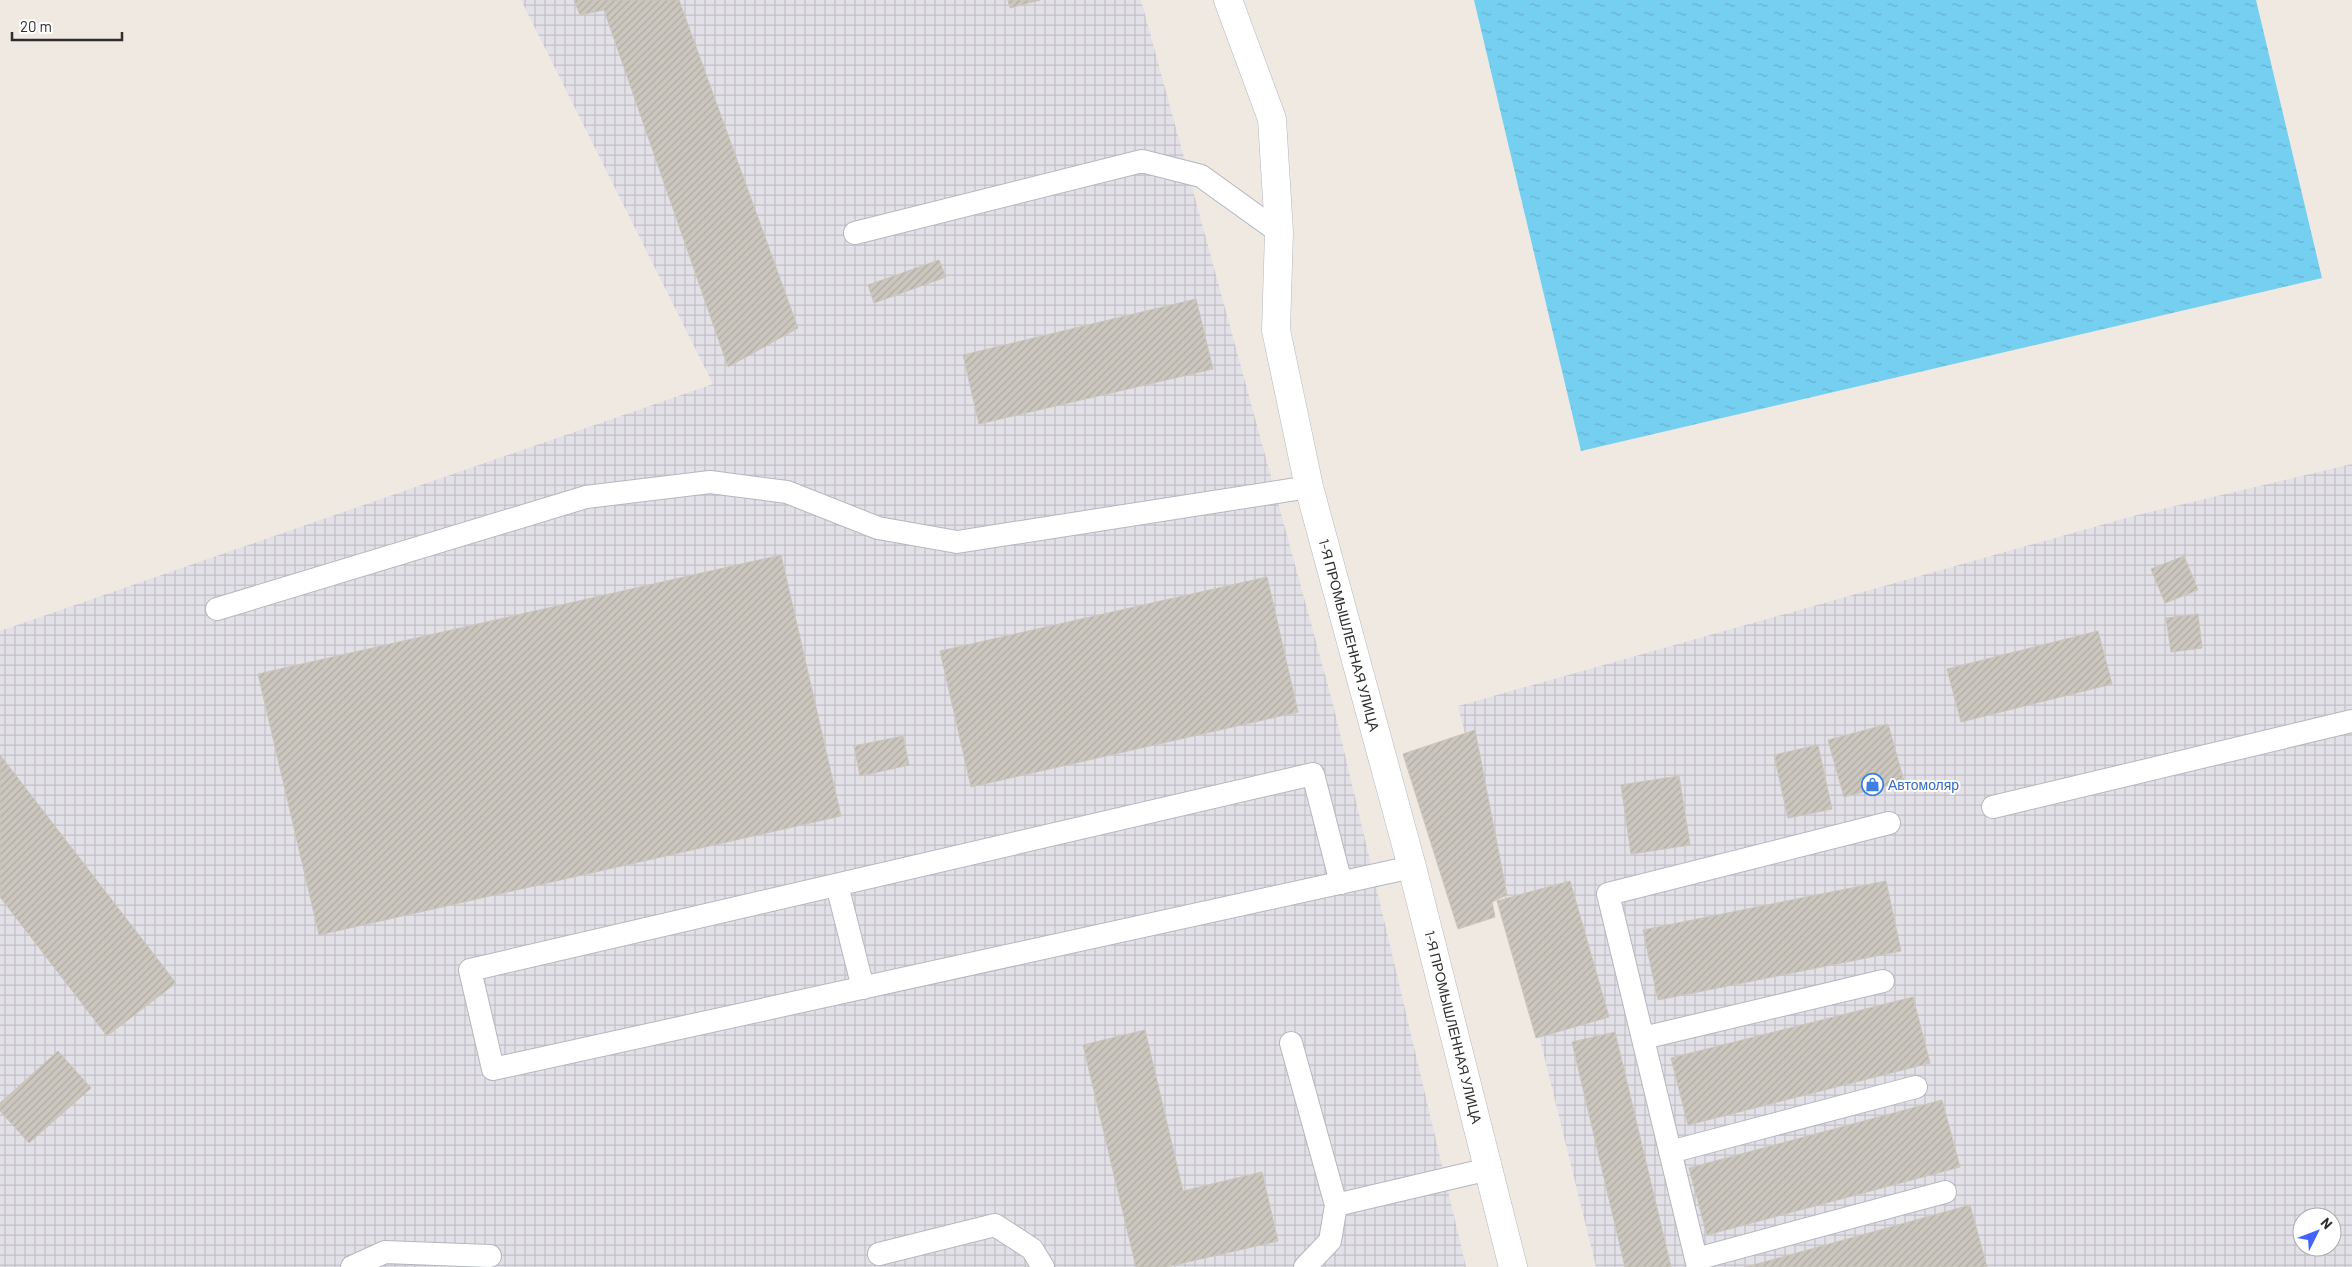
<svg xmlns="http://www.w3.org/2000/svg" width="2352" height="1267" font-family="Barlow,sans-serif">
	<defs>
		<pattern id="industrial-grid" width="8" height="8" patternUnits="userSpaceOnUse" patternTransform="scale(1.25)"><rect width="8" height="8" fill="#e3e1e8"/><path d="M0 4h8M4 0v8" fill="none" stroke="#c3c1c7"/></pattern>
		<pattern id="water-ripples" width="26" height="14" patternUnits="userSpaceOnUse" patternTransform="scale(1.25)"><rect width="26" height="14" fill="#75cff0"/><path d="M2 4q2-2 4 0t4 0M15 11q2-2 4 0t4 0" fill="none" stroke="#66b2ce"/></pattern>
		<pattern id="building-hatch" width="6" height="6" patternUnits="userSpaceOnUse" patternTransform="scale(1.25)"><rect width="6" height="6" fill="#cbc7bf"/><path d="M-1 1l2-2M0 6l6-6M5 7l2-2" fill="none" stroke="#afaba4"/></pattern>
	</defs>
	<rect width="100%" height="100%" fill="#efe9e1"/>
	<path fill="url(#industrial-grid)" fill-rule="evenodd" d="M521,0h620l192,704 133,563h-1466v-636l713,-247z
		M2352,464v803h-756l-138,-561 675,-190zM2302,1217h30v30h-30z"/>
	<path fill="url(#water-ripples)" d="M1474,0h782l66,278 -741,173z"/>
	<path fill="url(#building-hatch)" stroke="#cbc5ba" d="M574,0h105l119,328 -70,39 -124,-357 -24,5z
		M1008,0h32l-30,8z
		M939,260l7,17 -72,26 -6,-18z
		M1196,299l17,70 -234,55 -16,-69z
		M781,555l60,261 -522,119 -61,-261z
		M2184,556l14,34 -33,13 -14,-34z
		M1267,577l31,135 -327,75 -31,-136z
		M2198,614l4,34 -31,4 -5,-34z
		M2098,631l14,53 -151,38 -14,-53z
		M1888,724l16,57 -60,16 -16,-57z
		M1475,730l32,165 -15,7 3,15 -37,12 -55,-175z
		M903,736l6,29 -49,11 -6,-30z
		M1818,745l14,64 -44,9 -14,-63z
		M0,755l176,228 -69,53 -107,-139z
		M1679,776l11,69 -59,9 -10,-69z
		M1570,881l39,136 -73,21 -39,-137z
		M1886,881l15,70 -243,49 -15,-70z
		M1913,997l17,66 -242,62 -17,-67z
		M1145,1030l38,161 79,-19 16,69 -112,26h-30l-53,-222z
		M1615,1032l56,235h-46l-53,-225z
		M58,1051l33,37 -62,55 -29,-32v-8z
		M1942,1100l18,67 -253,68 -18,-67z
		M1970,1205l17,62h-241z"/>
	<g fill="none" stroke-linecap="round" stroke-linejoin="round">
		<defs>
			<path id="service" d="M855,233l287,-72 59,15 78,56
				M217,609l369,-112 124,-15 77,10 91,36 79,14 352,-55
				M1993,807l359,-86
				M1341,883l-28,-109 -843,196 23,99 919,-202
				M837,885l26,103
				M1643,1038l240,-57
				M1291,1043l45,162
				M1670,1152l246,-65
				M879,1254l116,-29 37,24 11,18
				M1696,1259l249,-67
				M352,1267l33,-15 105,4
				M1305,1267l25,-26 6,-36 153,-36
				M1698,1267l-90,-373 281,-71"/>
			<path id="minor" d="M1228,0l44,119 7,113 -3,98 33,157 103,380 101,400"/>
		</defs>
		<use href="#service" stroke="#b4b7c1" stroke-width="24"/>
		<use href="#minor" stroke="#b4b7c1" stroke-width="29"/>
		<use href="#service" stroke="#fff" stroke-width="22"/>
		<use href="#minor" stroke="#fff" stroke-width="28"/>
	</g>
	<defs>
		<symbol id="shop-ring" viewBox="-11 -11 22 22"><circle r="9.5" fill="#fff" stroke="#3f7fe0" stroke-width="1.5"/><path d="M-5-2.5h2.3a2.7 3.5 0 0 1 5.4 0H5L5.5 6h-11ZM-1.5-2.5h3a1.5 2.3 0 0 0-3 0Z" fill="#3f7fe0"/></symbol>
	</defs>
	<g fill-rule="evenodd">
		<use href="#shop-ring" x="1860" y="772" width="25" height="25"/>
	</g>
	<g text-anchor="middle" stroke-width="4" stroke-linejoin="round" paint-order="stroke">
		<g font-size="14" fill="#2e2e2e" stroke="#fff">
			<text transform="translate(1349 635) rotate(75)" y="5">1-Я ПРОМЫШЛЕННАЯ УЛИЦА</text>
			<text transform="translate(1453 1027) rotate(76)" y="5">1-Я ПРОМЫШЛЕННАЯ УЛИЦА</text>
		</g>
		<g font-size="14" fill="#366cbe" stroke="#fff" text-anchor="start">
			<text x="1888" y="790">Автомоляр</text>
		</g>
	</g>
	<g transform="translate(2317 1232) rotate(48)"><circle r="24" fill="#ffffff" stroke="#ababab"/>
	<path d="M0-4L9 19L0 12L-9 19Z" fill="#4264fb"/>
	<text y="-8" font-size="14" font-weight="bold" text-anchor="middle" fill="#2e2e2e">N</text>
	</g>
	<path d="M12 32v8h110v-8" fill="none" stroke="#2e2e2e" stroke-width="2.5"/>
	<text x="20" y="32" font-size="15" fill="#2e2e2e" stroke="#ffffff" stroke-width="4" paint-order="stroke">20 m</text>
</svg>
